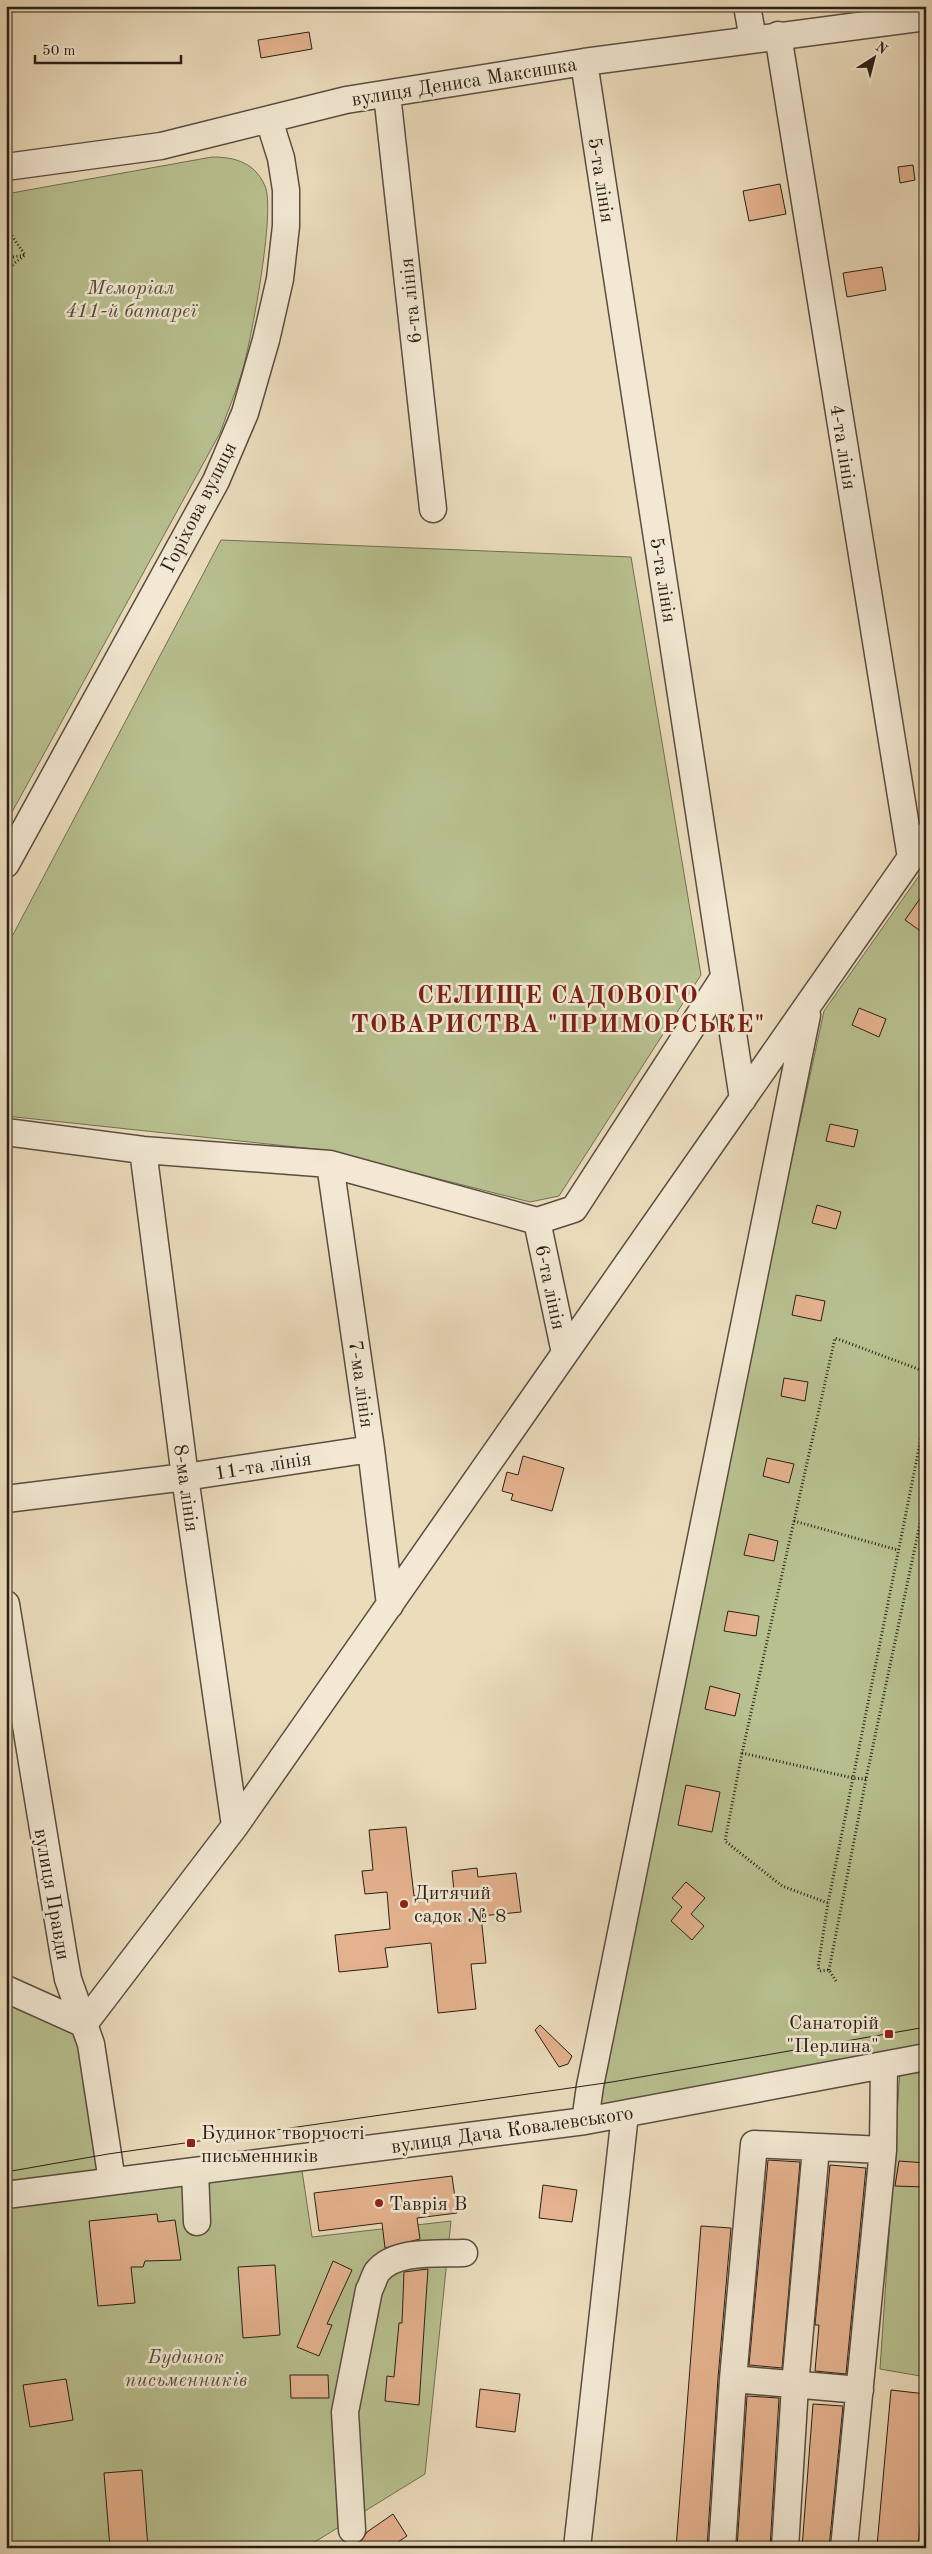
<svg xmlns="http://www.w3.org/2000/svg" width="932" height="2554" font-family="'Old Standard TT',serif">
	<rect width="100%" height="100%" fill="#ebdcbc"/>
	<filter id="stains"><feTurbulence type="fractalNoise" baseFrequency=".004" numOctaves="4"/><feColorMatrix values="0 0 0 0 .2 0 0 0 0 .09 0 0 0 0 .02 0 0 0 .5 -.17"/></filter>
	<radialGradient id="worn" r=".72"><stop offset=".6" stop-color="#630" stop-opacity="0"/><stop offset="1" stop-color="#630" stop-opacity=".3"/></radialGradient>
	<path fill="#b8c08f" stroke="#707052" d="M212,157c24,0 43,6 53,29 11,24 -14,156 -23,186 -6,20 -15,41 -22,61l-214,390v-629z
		M221,540l410,17 70,418 -142,221 -29,6 -206,-52 -318,-34v-168z
		M926,866v1185l-335,63 10,-74 223,-1029z
		M6,1999l73,32 26,143 -99,14z
		M926,2065v312l-46,-8 20,-299z
		M301,2164l11,73 139,-16 -26,253 -120,74h-299v-345z"/>
	<path fill="#e5b38f" stroke="#291f16" d="M309,32l3,17 -51,9 -3,-18z
		M913,165l2,15 -15,3 -2,-16z
		M780,184l6,30 -37,7 -6,-30z
		M882,267l4,23 -39,7 -4,-24z
		M926,890v45l-21,-15z
		M859,1008l27,11 -7,18 -27,-12z
		M830,1124l28,6 -4,17 -28,-6z
		M817,1205l24,7 -5,17 -24,-6z
		M796,1295l29,6 -4,20 -29,-6z
		M784,1378l24,4 -3,19 -24,-5z
		M523,1456l41,12 -12,43 -41,-11 2,-6 -11,-3 5,-19 11,3z
		M767,1458l27,6 -5,19 -26,-7z
		M749,1534l29,7 -4,20 -30,-6z
		M728,1611l31,5 -3,20 -32,-5z
		M710,1686l30,8 -5,22 -30,-7z
		M686,1785l34,7 -8,40 -34,-7z
		M406,1827l8,69 40,-4 -2,-21 25,-3 1,9 38,-4 5,39 -40,4 5,47 -15,1 5,45 -38,4 -7,-70 -46,5 3,19 -49,5 -4,-37 55,-6 -3,-37 -22,2 -3,-23 11,-1 -4,-40z
		M686,1882l19,16 -14,16 13,12 -12,14 -21,-19 11,-14 -10,-9z
		M540,2025l32,31 -4,8 -9,3 -24,-37z
		M768,2160l32,2 -18,206 -33,-3z
		M899,2161l27,2 -1,24 -30,-1z
		M830,2165l36,3 -20,206 -31,-3 4,-46h-4z
		M452,2176l5,37 -40,5 3,21 -35,9 -3,-25 -63,8 -5,-38z
		M543,2185l34,5 -5,32 -33,-4z
		M157,2214l1,8 17,-2 6,40 -36,1 -2,6h-12l4,36 -37,3 -9,-85z
		M701,2226l30,2 -13,150 -11,170h-31z
		M333,2261l19,9 -25,54 5,1 -13,31 -22,-9z
		M275,2265l5,70 -37,3 -5,-71z
		M428,2269l-9,136 -34,-4 2,-25 7,1 5,-54h3l2,-51z
		M290,2375h38l1,23h-38z
		M66,2379l7,41 -43,7 -7,-42z
		M480,2389l40,5 -5,38 -39,-5z
		M891,2390l35,4v63l-8,91 -41,-2z
		M747,2396l32,2 -9,150h-33z
		M813,2404l30,2 -14,142h-27z
		M142,2470l6,78h-38l-6,-75z
		M393,2514l14,22 -18,12h-47l6,-4 12,-1 7,-11z"/>
	<g fill="none" stroke-linecap="round" stroke-linejoin="round">
		<defs>
			<path id="minor" d="M747,6l6,33
				M778,35l133,823
				M584,62l159,1037
				M387,94l46,415
				M6,167l155,-21 185,-46 238,-38 342,-45
				M6,864l210,-383 29,-68 21,-73 14,-61 6,-53v-36l-5,-32 -12,-38
				M6,1132l137,18 187,14 207,57 37,-12 150,-232
				M143,1150l42,327 50,349
				M330,1164l41,285 19,156
				M537,1221l28,132
				M6,1499l179,-22 186,-28
				M6,1604l58,353 4,22 23,65 21,137
				M6,1989l78,35 151,-198 691,-990
				M585,2121l5,-35 217,-1071
				M195,2171l2,51
				M6,2195l579,-74 341,-64
				M733,2379l127,11
				M352,2530l-7,-118 24,-122c3,-5 5,-13 8,-18 18,-23 61,-18 87,-19
				M577,2548l48,-434
				M722,2548l11,-169 21,-235 129,6
				M785,2548l10,-162 21,-238
				M844,2548l39,-398 1,-85"/>
		</defs>
		<use href="#minor" stroke="#5a4e40" stroke-width="29"/>
		<path stroke="#291f16" stroke-width="3" stroke-dasharray="1 2.5" stroke-linecap="butt" d="M6,227l19,28 -19,15
			M6,258l19,-3
			M794,1521l104,29
			M742,1753l-17,88 57,45 46,17
			M866,1779l-13,-1 -111,-25 93,-415 91,34
			M829,1970l37,-191 60,-284
			M836,1981l-7,-11 -9,1 -2,-4 10,-64 98,-490"/>
		<use href="#minor" stroke="#f2e8d3" stroke-width="26"/>
		<path stroke="#291f16" stroke-width="1" d="M6,2172l102,-18 504,-72 314,-55"/>
	</g>
	<g fill="#8f2418" stroke="#f2e8d3" stroke-width="2">
		<circle cx="404" cy="1904" r="5"/>
		<rect x="884" y="2029" width="10" height="10" rx="2.5"/>
		<rect x="186" y="2138" width="10" height="10" rx="2.5"/>
		<circle cx="379" cy="2203" r="5"/>
	</g>
	<g text-anchor="middle" stroke-width="5" stroke-linejoin="round" paint-order="stroke">
		<g font-size="20" fill="#291f16" stroke="#f2e8d3">
			<text transform="translate(464 81) rotate(-9)" y="7">вулиця Дениса Максишка</text>
			<text transform="translate(602 180) rotate(81)" y="7">5-та лінія</text>
			<text transform="translate(410 301) rotate(-96)" y="7">6-та лінія</text>
			<text transform="translate(844 447) rotate(81)" y="7">4-та лінія</text>
			<text transform="translate(198 507) rotate(-63)" y="7">Горіхова вулиця</text>
			<text transform="translate(664 580) rotate(81)" y="7">5-та лінія</text>
			<text transform="translate(551 1287) rotate(78)" y="7">6-та лінія</text>
			<text transform="translate(362 1384) rotate(82)" y="7">7-ма лінія</text>
			<text transform="translate(263 1465) rotate(-9)" y="7">11-та лінія</text>
			<text transform="translate(187 1488) rotate(82)" y="7">8-ма лінія</text>
			<text transform="translate(53 1894) rotate(80)" y="7">вулиця Правди</text>
			<text transform="translate(512 2129) rotate(-8)" y="7">вулиця Дача Ковалевського</text>
		</g>
		<g font-size="20" font-style="italic" fill="#544f3a" stroke="#f2e8d3">
			<text x="131" y="294">Меморіал<tspan x="131" dy="23">411-й батареї</tspan></text>
			<text x="186" y="2363">Будинок<tspan x="186" dy="23">письменників</tspan></text>
		</g>
		<g font-size="20" fill="#291f16" stroke="#f2e8d3" text-anchor="start">
			<text x="414" y="1899">Дитячий<tspan x="414" dy="23">садок № 8</tspan></text>
			<text x="879" y="2029" text-anchor="end">Санаторій<tspan x="879" dy="23">"Перлина"</tspan></text>
			<text x="201" y="2139">Будинок творчості<tspan x="201" dy="23">письменників</tspan></text>
			<text x="389" y="2210">Таврія В</text>
		</g>
		<g font-size="25" font-weight="bold" letter-spacing="1" fill="#7a1f14" stroke="#f2e8d3">
			<text x="558" y="1003">СЕЛИЩЕ САДОВОГО<tspan x="558" dy="29">ТОВАРИСТВА "ПРИМОРСЬКЕ"</tspan></text>
		</g>
	</g>
	<rect width="932" height="2554" fill="none" stroke="#ebdcbc" stroke-width="25"/>
	<rect x="8" y="8" width="917" height="2539" fill="none" stroke="#291f16" stroke-width="2.5"/>
	<rect x="12" y="12" width="907" height="2529" fill="none" stroke="#291f16"/>
	<g transform="translate(874 58) rotate(36)" stroke="#f2e8d3" stroke-width="4" paint-order="stroke">
	<path d="M0-4L9 19L0 12L-9 19Z" fill="#291f16"/>
	<text y="-8" font-size="14" font-weight="bold" text-anchor="middle" fill="#291f16">N</text>
	</g>
	<path d="M35 55v8h146v-8" fill="none" stroke="#291f16" stroke-width="2.5"/>
	<text x="42" y="55" font-size="15" fill="#291f16" stroke="#f2e8d3" stroke-width="4" paint-order="stroke">50 m</text>
	<rect width="100%" height="100%" filter="url(#stains)"/>
	<rect width="100%" height="100%" fill="url(#worn)"/>
</svg>
